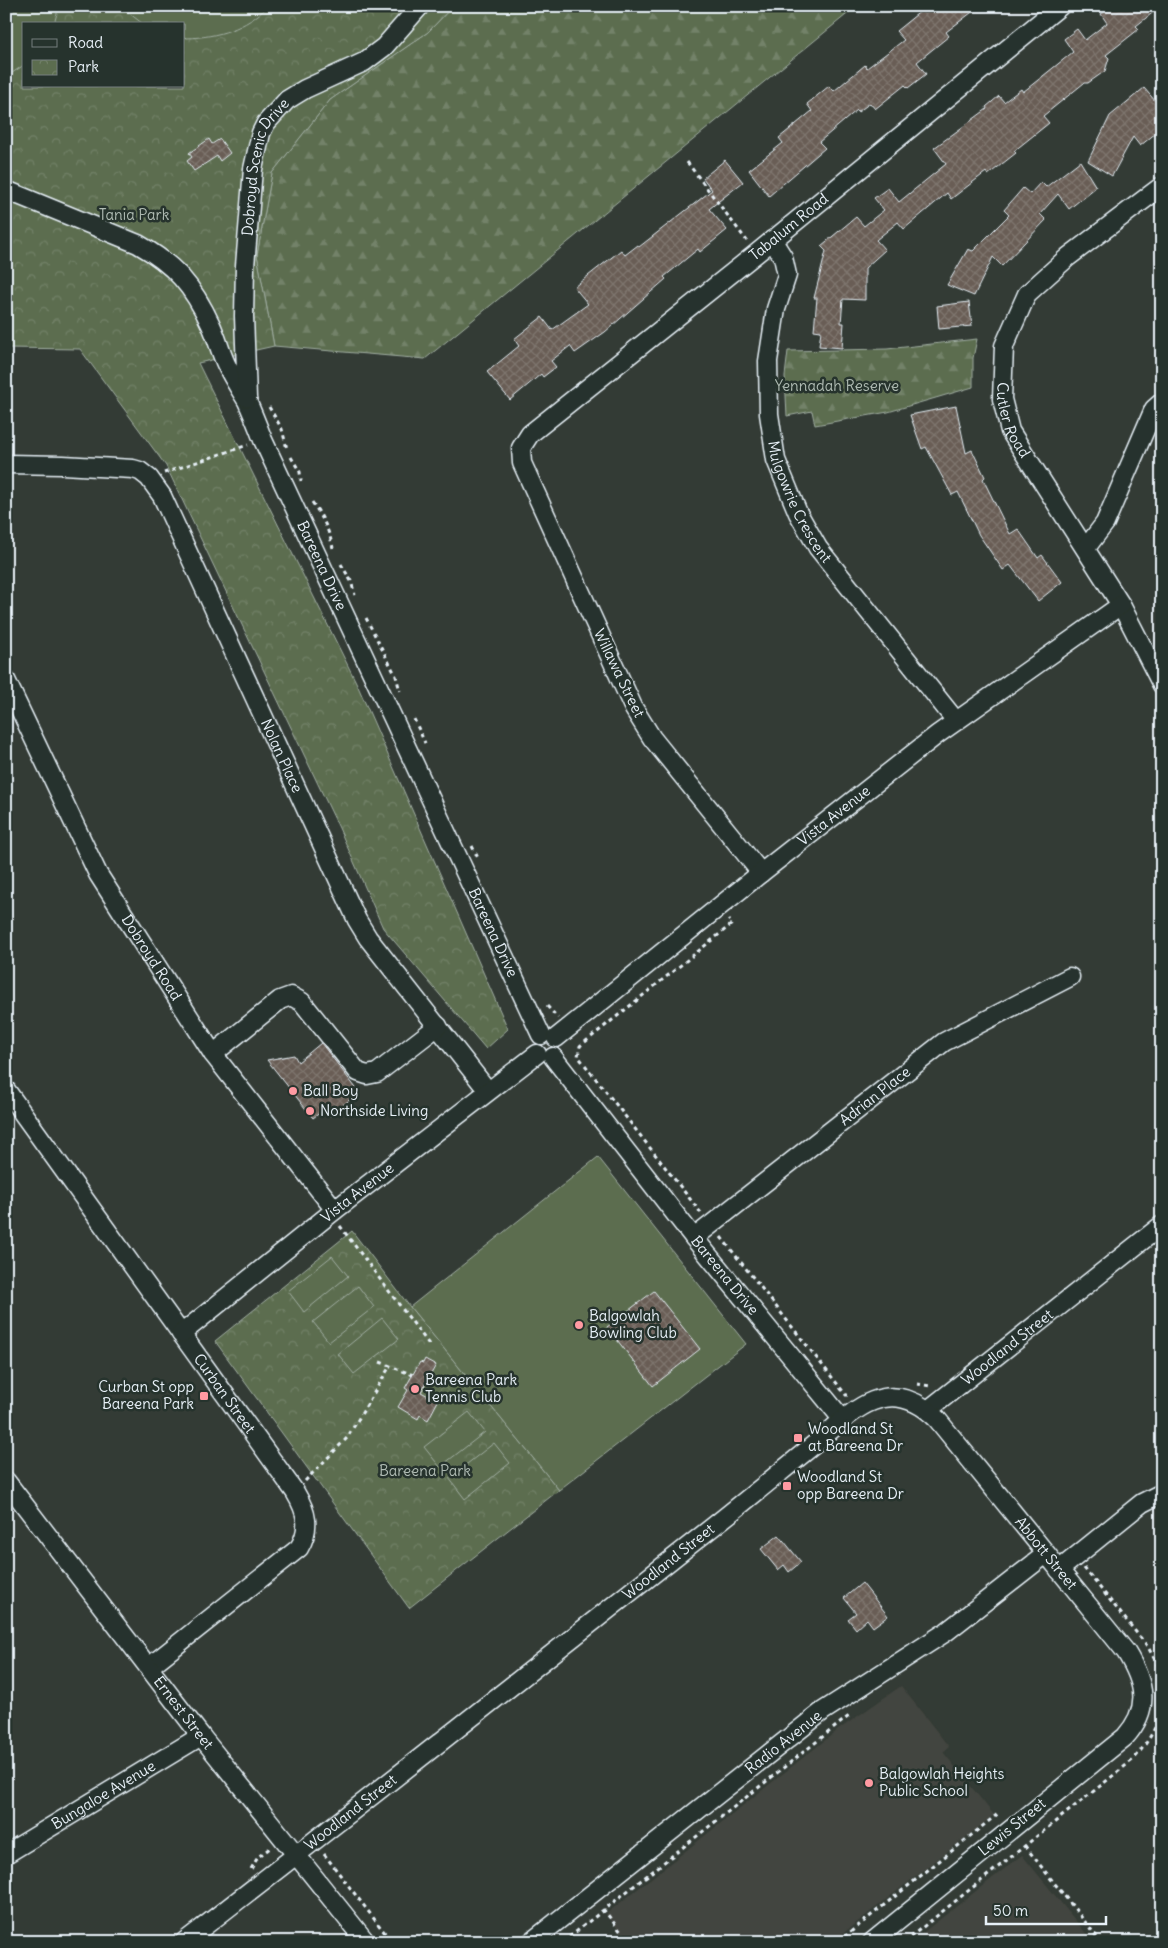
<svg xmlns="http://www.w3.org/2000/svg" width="1168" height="1948" font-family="Delius,sans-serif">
	<defs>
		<pattern id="forest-firs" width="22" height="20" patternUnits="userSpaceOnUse" patternTransform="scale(1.25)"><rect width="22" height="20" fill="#5c6d4f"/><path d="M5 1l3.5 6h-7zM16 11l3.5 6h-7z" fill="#738269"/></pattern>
		<pattern id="park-crowns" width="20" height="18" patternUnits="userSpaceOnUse" patternTransform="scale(1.25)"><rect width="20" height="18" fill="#5c6d4f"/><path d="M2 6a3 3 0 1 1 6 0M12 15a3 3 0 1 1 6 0" fill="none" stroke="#738269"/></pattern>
		<pattern id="building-cross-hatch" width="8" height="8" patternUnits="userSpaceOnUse" patternTransform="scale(1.25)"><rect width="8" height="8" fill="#695d55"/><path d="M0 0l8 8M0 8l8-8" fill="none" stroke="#7e756e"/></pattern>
	</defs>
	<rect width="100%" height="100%" fill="#333b35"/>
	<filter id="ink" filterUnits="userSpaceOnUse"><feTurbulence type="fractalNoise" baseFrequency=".02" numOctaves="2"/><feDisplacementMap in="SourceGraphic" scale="10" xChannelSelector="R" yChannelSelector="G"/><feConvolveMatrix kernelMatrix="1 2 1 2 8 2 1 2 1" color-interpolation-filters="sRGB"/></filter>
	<g filter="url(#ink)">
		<path fill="#43453f" d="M901,1686l48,61 -6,5 51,63 -162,127h-204l-22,-28 232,-184z
			M1022,1855l71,87h-182z"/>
		<path fill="url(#forest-firs)" stroke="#a2afa4" d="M453,6h404l-432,353 -151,-13 -17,-91 15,-82 58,-73 98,-68z
			M977,339l-4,19v29l-85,25 -73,13 -3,-14 -25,5 -2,-40 3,-25 99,-2z"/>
		<path fill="url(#park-crowns)" stroke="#a2afa4" fill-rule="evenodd" d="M6,6h447l-25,26 -98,68 -58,73 -15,82 17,91 -76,17 158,319 152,347 -22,20 -103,-121 -44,-100 -173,-362 -86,-117 -74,-1zM24,24h160v62h-160z
			M352,1231l58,76 149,183 -150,118 -194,-267z"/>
		<path fill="#5c6d4f" stroke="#a2afa4" d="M6,6h53l-5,18h-30v41l-18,12z
			M120,6h148c-22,23 -51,31 -81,32l-3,-1v-13h-41z
			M598,1157l148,187 -187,146 -149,-183z
			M332,1256l16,20 -44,36 -16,-21z
			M358,1286l16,21 -45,35 -16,-20z
			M382,1318l17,21 -45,35 -16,-20z
			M469,1412l16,20 -45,35 -16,-20z
			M494,1443l16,20 -45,36 -16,-21z"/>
		<path fill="url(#building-cross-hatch)" stroke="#e8f1f8" d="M927,6h53l-34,26 3,4 -32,26 9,12 -18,14 -3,-3 -30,24 -5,-6 -12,9 -1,-2 -38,32 6,6 -56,48 -20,-26 34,-27 -4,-5 33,-27 -5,-7 22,-18 5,5 31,-26 2,3 37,-28 -8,-9z
			M1111,6h50l-25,20 3,3 -33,26 3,3 -4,13 -17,12h-4l-41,33 6,7 -35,28 2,2 -28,22 -2,-3 -35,27 -4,-6 -43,36 -6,-7 -22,18 9,10 -20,18v32l-22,-1 -2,24h3l-2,25 -23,-2 2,-15 -7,-1 3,-32h-3l12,-47 -5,-5 35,-29 8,9 20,-16 -10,-12 14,-10 11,14 47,-38 -12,-16 53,-39 -1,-2 13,-11 5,6 17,-13 2,3 50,-40 -9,-13 13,-10 8,11 22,-17 -6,-9z
			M1144,88l18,21v19l-22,18 -7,-9 -21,39 -24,-15 22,-45z
			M209,139l3,5 8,-5 10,14 -10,8 -3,-5 -23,15 -7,-10 5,-4 -3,-4z
			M725,160l18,22 -34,27 18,21 -27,22 -2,-3 -34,28 2,2 -61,53 -30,21 -5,-7 -19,15 5,6 -13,10 -2,-3 -31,26 -23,-28 32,-26 -5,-7 28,-22 10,13 36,-26 -14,-17 47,-37 4,5 13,-10 1,2 73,-57 -9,-12z
			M1080,161l16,26 -27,22 -11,-15 -18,20 6,6 -44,46 -9,-9 -19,39 -27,-11 21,-36 5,2 36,-36 -5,-5 19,-22 7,6 11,-12 5,5z
			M969,302l3,24 -33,3 -2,-23z
			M956,406l10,47 6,-3 13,27 -2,2 27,55 8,-5 20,29 4,-3 20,27 -24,19 -28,-36 -7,5 -24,-35 -21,-43 -6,3 -26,-48 -4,2 -12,-34z
			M321,1043l38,49 -29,24 -5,-7 -12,9 -46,-58 27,-5 4,7z
			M654,1291l46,58 -47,37 -46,-59z
			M425,1359l11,6 -15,27 17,9 -10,19 -8,-5 -2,4 -20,-12 10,-17 -3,-2 15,-26 3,1z
			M779,1535l22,27 -12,10 -5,-7 -6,5 -17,-21z
			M862,1583l26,33 -15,11 -6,-8 -11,10 -8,-10 8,-6 -12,-15z"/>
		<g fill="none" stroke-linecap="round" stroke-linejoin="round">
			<defs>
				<g id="minor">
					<path id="s1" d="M1162,186l-94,71 -41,37 -23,52 -2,53 8,32 111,174 41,80"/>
					<path id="s2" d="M6,190l132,54c37,21 55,42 73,81 6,13 9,26 15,39 6,13 14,25 21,37 6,13 11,26 16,39l278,595"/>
					<path id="s3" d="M772,240l11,17 4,18 -11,34 -8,52 1,53 7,46 22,53 20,35 138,173"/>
					<path id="s4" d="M247,398l-3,-82 1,-50 8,-97 8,-36 5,-10 21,-23 18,-11 59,-27 20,-15 36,-41"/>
					<path id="s5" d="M6,464l57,1 70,4 7,2 9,7 13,18 195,424 11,18 120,153"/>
					<path d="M1086,548l19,-25 49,-114 8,-7"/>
					<path id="s6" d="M6,680l92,194 115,180 122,156"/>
					<path id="s7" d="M761,873l-109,-135 -18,-29 -112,-246 -1,-15 9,-14 227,-181 303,-247"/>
					<path id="s8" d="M556,1038l205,-165 177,-139 183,-129"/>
					<path d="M213,1054l67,-54 11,-4 11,6 56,70 9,3 10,-2 61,-47"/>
					<path id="s9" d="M553,1057l141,181 149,182"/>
					<path id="s10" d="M6,1090l289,402c12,20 16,36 4,56l-150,119"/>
					<path id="s11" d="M694,1238l250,-196 126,-65"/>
					<path id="s12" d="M181,1334l154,-124 202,-156"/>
					<path id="s13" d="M928,1410l234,-185"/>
					<path id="s14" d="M6,1481l195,255 165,206"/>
					<path d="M1059,1570l83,-67 20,-10"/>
					<path id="s15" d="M6,1854l195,-118"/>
					<path id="s16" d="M184,1942c175,-135 348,-272 521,-409 37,-29 74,-60 111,-90 17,-14 36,-34 57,-42 25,-10 47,1 64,18l189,233c19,31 25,56 -1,85l-253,205"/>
					<path id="s17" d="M531,1942l292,-231 123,-79 100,-78"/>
				</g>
			</defs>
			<use href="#minor" stroke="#e8f1f8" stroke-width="21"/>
			<path stroke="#e8f1f8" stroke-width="3" stroke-dasharray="4 4" stroke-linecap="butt" d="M687,162l60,79
				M269,407l13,22 5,20
				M291,457l9,15 1,9
				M164,473l84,-28
				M312,502c10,14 17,28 21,46
				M341,564l10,17 4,14
				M366,618l30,58 4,15
				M414,719l11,24
				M472,846l6,12
				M547,1006l11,12
				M701,1213l-123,-157 2,-10 152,-122 -3,-4
				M340,1226l91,121
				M721,1237l125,158h2
				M380,1362l33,13
				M917,1384l14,2
				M305,1481l42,-43 43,-72
				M1084,1568l64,79 9,17 5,20
				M1025,1846l76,96
				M324,1854l68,88
				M251,1869l7,-12 12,-9
				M603,1909l26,33
				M563,1942l286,-226
				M838,1942l161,-129
				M904,1942l230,-183c14,-17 26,-35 28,-57"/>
			<use href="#minor" stroke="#26332d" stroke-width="18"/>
		</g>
	</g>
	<g fill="#ff9aa2" stroke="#26332d" stroke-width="2">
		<circle cx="293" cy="1091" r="5"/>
		<circle cx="310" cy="1111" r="5"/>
		<circle cx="579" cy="1325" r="5"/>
		<circle cx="415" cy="1389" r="5"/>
		<rect x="199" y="1391" width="10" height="10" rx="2.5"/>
		<rect x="793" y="1433" width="10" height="10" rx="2.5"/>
		<rect x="782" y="1481" width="10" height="10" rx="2.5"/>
		<circle cx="869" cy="1783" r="5"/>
	</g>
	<g text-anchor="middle" stroke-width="5" stroke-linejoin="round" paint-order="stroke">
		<g font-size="15" fill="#e8f1f8" stroke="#26332d">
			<text dy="5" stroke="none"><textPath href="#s4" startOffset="235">Dobroyd Scenic Drive</textPath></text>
			<text dy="5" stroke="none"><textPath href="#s7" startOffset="841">Tabalum Road</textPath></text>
			<text dy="5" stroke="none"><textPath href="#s1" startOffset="306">Cutler Road</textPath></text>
			<text dy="5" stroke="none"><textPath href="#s3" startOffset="274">Mulgowrie Crescent</textPath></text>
			<text dy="5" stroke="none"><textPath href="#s2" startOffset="519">Bareena Drive</textPath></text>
			<text transform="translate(619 673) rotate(64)" y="5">Willawa Street</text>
			<text dy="5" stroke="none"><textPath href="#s5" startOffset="454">Nolan Place</textPath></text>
			<text dy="5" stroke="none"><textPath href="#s8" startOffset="356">Vista Avenue</textPath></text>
			<text dy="5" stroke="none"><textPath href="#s2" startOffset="924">Bareena Drive</textPath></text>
			<text dy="5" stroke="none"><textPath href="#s6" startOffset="314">Dobroyd Road</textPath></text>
			<text dy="5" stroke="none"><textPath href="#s11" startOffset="230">Adrian Place</textPath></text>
			<text dy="5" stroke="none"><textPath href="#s12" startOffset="226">Vista Avenue</textPath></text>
			<text dy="5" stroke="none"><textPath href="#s9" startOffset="278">Bareena Drive</textPath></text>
			<text dy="5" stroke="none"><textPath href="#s13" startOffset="101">Woodland Street</textPath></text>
			<text dy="5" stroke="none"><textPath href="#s10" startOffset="374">Curban Street</textPath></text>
			<text dy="5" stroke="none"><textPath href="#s16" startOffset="1120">Abbott Street</textPath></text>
			<text dy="5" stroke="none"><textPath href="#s16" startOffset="616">Woodland Street</textPath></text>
			<text dy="5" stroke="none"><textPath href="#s14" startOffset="292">Ernest Street</textPath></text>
			<text dy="5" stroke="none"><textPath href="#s17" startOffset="322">Radio Avenue</textPath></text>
			<text dy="5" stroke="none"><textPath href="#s15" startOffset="114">Bungaloe Avenue</textPath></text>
			<text dy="5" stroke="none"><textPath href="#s16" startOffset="211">Woodland Street</textPath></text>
			<text transform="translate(1012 1827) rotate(-39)" y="5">Lewis Street</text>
		</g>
		<g font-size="15" fill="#b0bcb4" stroke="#26332d">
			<text x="134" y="220">Tania Park</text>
			<text x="837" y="391">Yennadah Reserve</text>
			<text x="425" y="1476">Bareena Park</text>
		</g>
		<g font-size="15" fill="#e8f1f8" stroke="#26332d" text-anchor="start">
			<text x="303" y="1096">Ball Boy</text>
			<text x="320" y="1116">Northside Living</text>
			<text x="589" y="1321">Balgowlah<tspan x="589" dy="17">Bowling Club</tspan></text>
			<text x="425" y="1385">Bareena Park<tspan x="425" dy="17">Tennis Club</tspan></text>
			<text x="194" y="1392" text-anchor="end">Curban St opp<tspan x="194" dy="17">Bareena Park</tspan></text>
			<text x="808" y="1434">Woodland St<tspan x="808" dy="17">at Bareena Dr</tspan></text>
			<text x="797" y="1482">Woodland St<tspan x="797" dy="17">opp Bareena Dr</tspan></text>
			<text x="879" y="1779">Balgowlah Heights<tspan x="879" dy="17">Public School</tspan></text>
		</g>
	</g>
	<rect width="1168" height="1948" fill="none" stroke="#26332d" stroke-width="25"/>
	<rect x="12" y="12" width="1143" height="1923" fill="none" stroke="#e8f1f8" stroke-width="2" filter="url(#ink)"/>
	<rect x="22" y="22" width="162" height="65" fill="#26332d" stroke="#747f7e"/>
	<rect x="32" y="39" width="25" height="8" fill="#26332d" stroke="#747f7e"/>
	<text x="68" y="48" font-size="15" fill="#e8f1f8">Road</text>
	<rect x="32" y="60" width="25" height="15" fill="url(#park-crowns)" stroke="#747f7e"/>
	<text x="68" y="72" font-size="15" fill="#e8f1f8">Park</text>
	<path d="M986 1916v8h120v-8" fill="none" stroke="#e8f1f8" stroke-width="2.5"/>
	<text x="993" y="1916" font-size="15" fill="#e8f1f8" stroke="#26332d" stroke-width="4" paint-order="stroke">50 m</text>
</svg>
